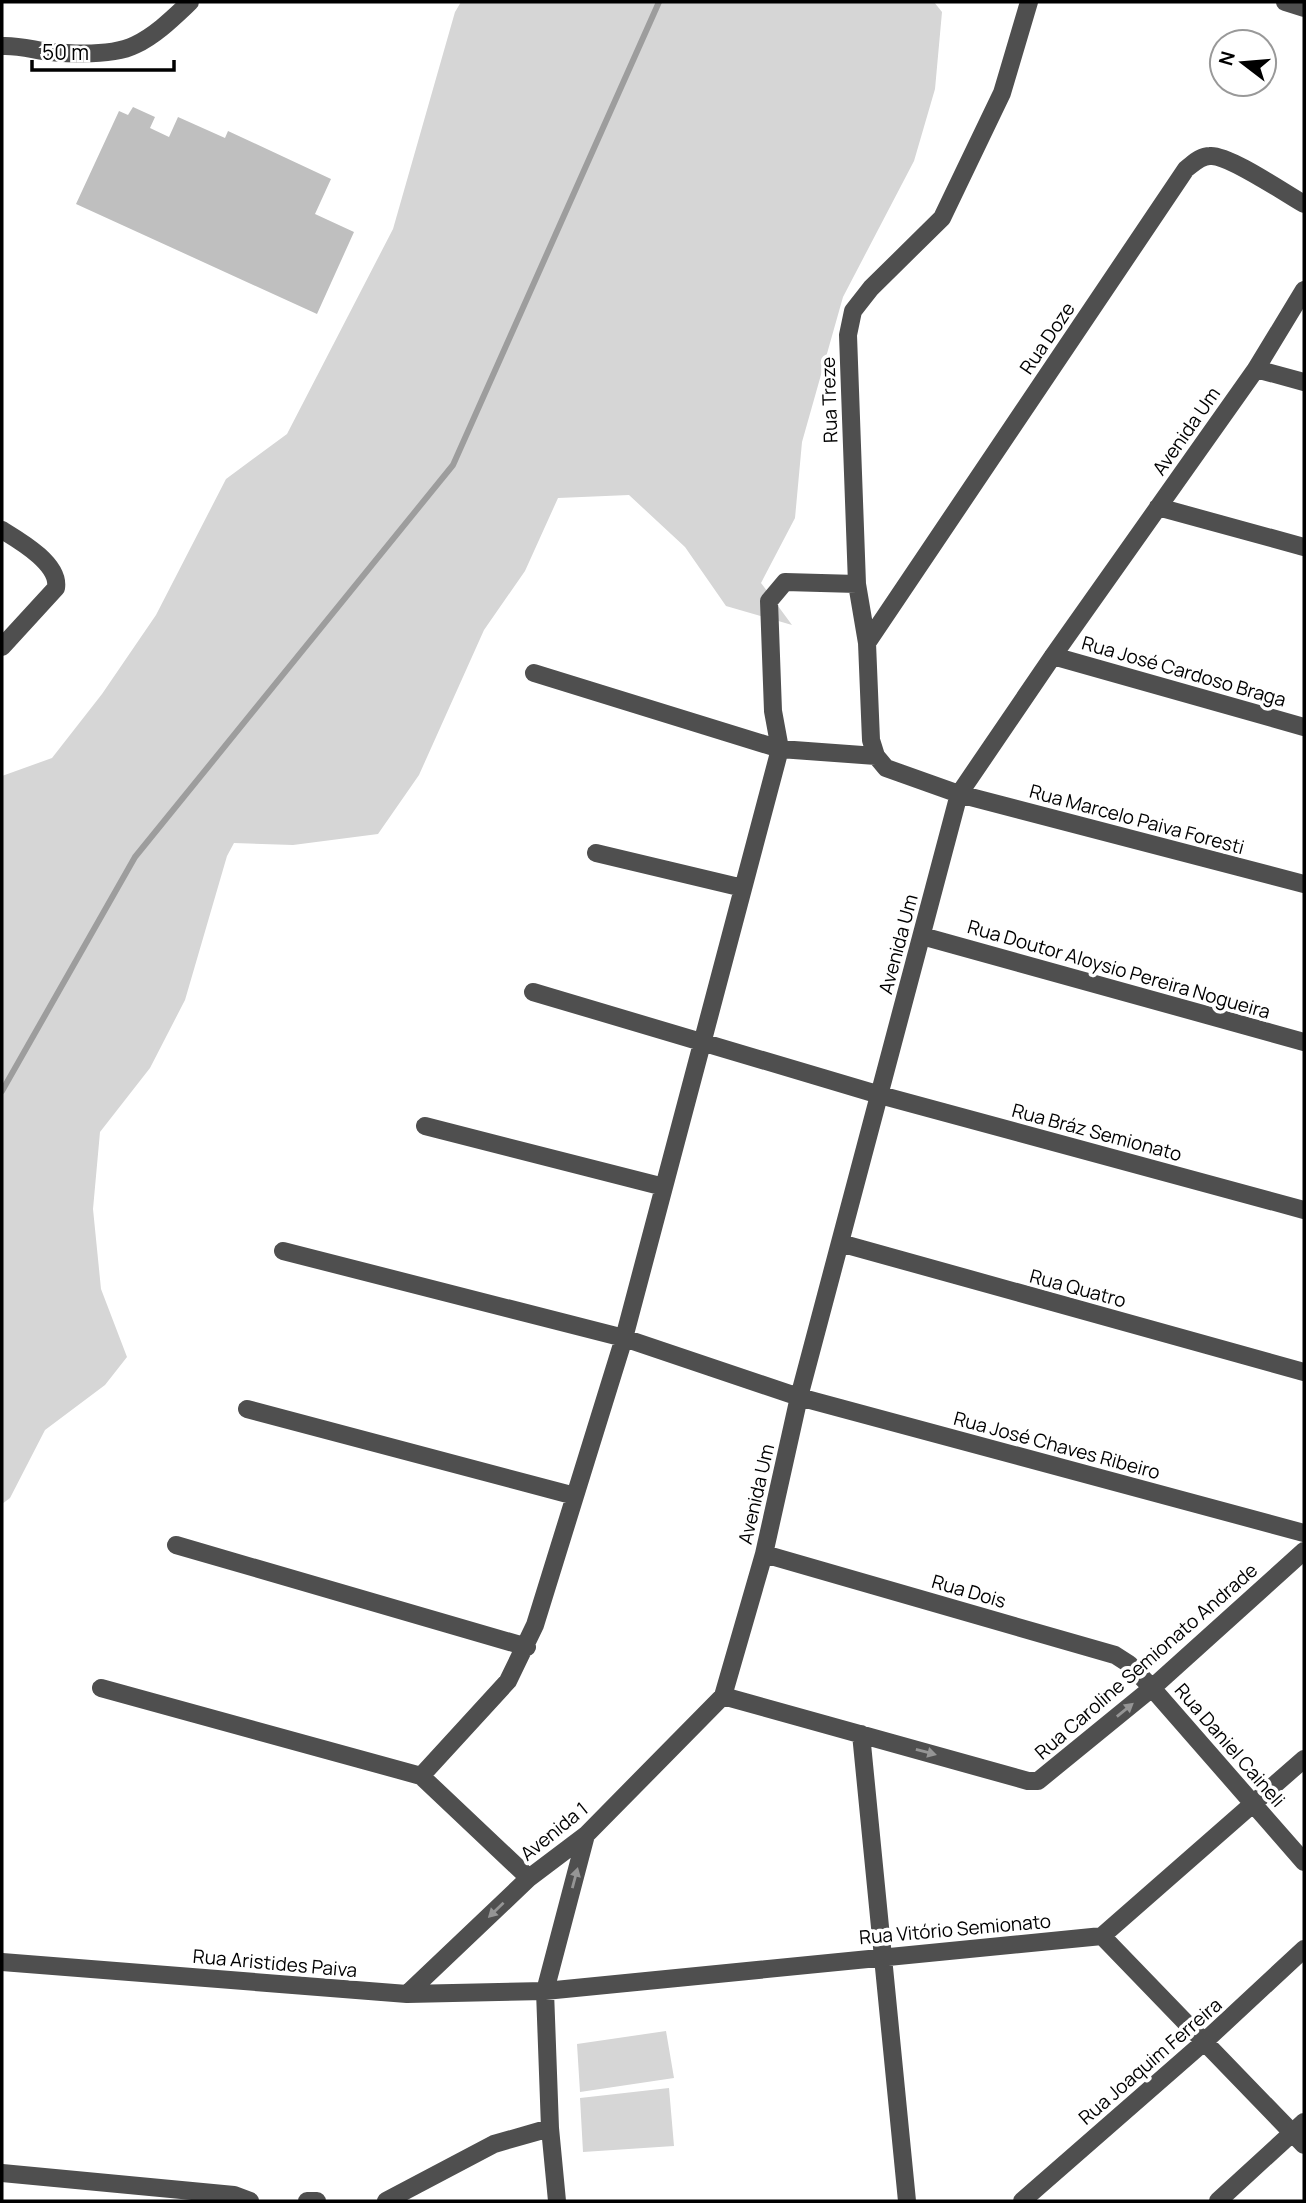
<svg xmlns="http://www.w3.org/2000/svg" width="1306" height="2203" font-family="Manrope,sans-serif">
	<rect width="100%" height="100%" fill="#fff"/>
	<path fill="#d6d6d6" d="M461,2h473l8,10 -7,77 -21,72 -71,136 -41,145 -7,76 -34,65 31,42 -66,-19 -41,-59 -56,-52 -71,3 -33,73 -41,59 -65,145 -41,59 -85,11 -59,-2 -7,13 -42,144 -35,68 -50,64 -7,77 8,80 26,68 -22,28 -60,45 -35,68 -8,6v-728l50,-18 50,-64 54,-79 70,-136 61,-45 106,-205 62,-217z
		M666,2031l8,47 -94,14 -3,-48z
		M669,2088l5,58 -91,6 -3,-54z"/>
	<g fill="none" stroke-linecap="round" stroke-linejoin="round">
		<path stroke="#9d9d9d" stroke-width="6" d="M2,1091l133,-234 318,-392 206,-463"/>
	</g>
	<path fill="#bfbfbf" d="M133,107l22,10 -5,11 19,9 9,-20 47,21 3,-7 103,48 -16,35 39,18 -37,82 -241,-110 43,-93 9,4z"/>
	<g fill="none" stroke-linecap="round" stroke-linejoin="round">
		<path stroke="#4f4f4f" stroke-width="18" d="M1029,2l-27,91 -60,125 -71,70 -18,23 -5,24 9,249 10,59 4,97 5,16 10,12 73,26 345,90
			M1285,2l19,6
			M2,46c16,-1 32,4 48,6 24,2 63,4 85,-7 21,-10 38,-27 55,-43
			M1256,369l48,13
			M1158,507l146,40
			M2,530c18,11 58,34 54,58l-54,59
			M867,643l319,-474c7,-5 14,-13 24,-13 18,-2 76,38 94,48
			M1053,656l251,71
			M534,673l246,76 96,7
			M596,853l147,35
			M922,936l382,106
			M533,992l347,103 424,115
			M425,1126l239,61
			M840,1243l464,129
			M283,1251l341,87 175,59 505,136
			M247,1409l328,87
			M176,1545l351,102
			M764,1554l351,101 14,9 23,24 152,174
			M101,1688l320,88 108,102
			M723,1696l305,85h10l114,-93 152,-137
			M861,1734l46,467
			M421,1776l87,-95 27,-56 89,-287 156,-589 -7,-38 -4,-110 16,-19 72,2
			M1102,1936l202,209
			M2,1962l405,32 138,-3 557,-55 202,-177
			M407,1994l122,-116 57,-43 137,-139 41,-142 35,-157 160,-603 94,-138 203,-287 48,-79
			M2,2173l232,22 16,6
			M307,2201h10
			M386,2201l108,-57 56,-16
			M557,2201l-7,-73 -5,-137 41,-156
			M1022,2201l182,-159 100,-93
			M1218,2201l86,-79"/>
	</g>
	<defs><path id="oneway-solid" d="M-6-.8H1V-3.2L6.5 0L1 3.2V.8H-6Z" transform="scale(1.75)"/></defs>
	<g fill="#959595">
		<use href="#oneway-solid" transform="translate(1125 1710) rotate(-39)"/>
		<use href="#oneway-solid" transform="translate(926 1752) rotate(15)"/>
		<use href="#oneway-solid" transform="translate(575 1878) rotate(-75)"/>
		<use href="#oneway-solid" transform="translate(496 1910) rotate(136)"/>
	</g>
	<g text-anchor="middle" stroke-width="7" stroke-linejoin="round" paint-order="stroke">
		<g font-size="19" fill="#000" stroke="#fff">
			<text transform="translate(1047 338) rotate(-56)" y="7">Rua Doze</text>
			<text transform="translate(829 400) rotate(-92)" y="7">Rua Treze</text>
			<text transform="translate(1186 431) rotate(-55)" y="7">Avenida Um</text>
			<text transform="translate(1184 671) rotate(16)" y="7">Rua José Cardoso Braga</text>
			<text transform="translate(1137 819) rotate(15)" y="7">Rua Marcelo Paiva Foresti</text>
			<text transform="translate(898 944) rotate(-75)" y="7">Avenida Um</text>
			<text transform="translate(1119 969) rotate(16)" y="7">Rua Doutor Aloysio Pereira Nogueira</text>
			<text transform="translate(1097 1132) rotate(15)" y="7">Rua Bráz Semionato</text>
			<text transform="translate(1078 1288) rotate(15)" y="7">Rua Quatro</text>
			<text transform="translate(1057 1445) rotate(15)" y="7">Rua José Chaves Ribeiro</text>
			<text transform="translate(756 1494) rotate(-77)" y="7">Avenida Um</text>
			<text transform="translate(969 1591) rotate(16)" y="7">Rua Dois</text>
			<text transform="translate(1146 1661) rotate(-41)" y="7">Rua Caroline Semionato Andrade</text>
			<text transform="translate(1230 1745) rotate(49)" y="7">Rua Daniel Caineli</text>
			<text transform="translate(554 1831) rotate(-39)" y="7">Avenida 1</text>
			<text transform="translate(955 1929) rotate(-5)" y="7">Rua Vitório Semionato</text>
			<text transform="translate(275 1963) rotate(5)" y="7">Rua Aristides Paiva</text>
			<text transform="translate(1150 2061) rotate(-41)" y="7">Rua Joaquim Ferreira</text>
		</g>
	</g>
	<rect width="1306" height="2203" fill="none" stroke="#000000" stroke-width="7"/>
	<g transform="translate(1243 63) rotate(286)"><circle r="33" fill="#ffffff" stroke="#999999" stroke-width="2"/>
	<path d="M0-5L12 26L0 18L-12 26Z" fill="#000000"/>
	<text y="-10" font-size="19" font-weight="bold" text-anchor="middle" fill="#000000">N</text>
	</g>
	<path d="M32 60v10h142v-10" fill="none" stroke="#000000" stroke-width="3.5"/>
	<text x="42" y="60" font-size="21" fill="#000000" stroke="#ffffff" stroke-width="5" paint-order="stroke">50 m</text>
</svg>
